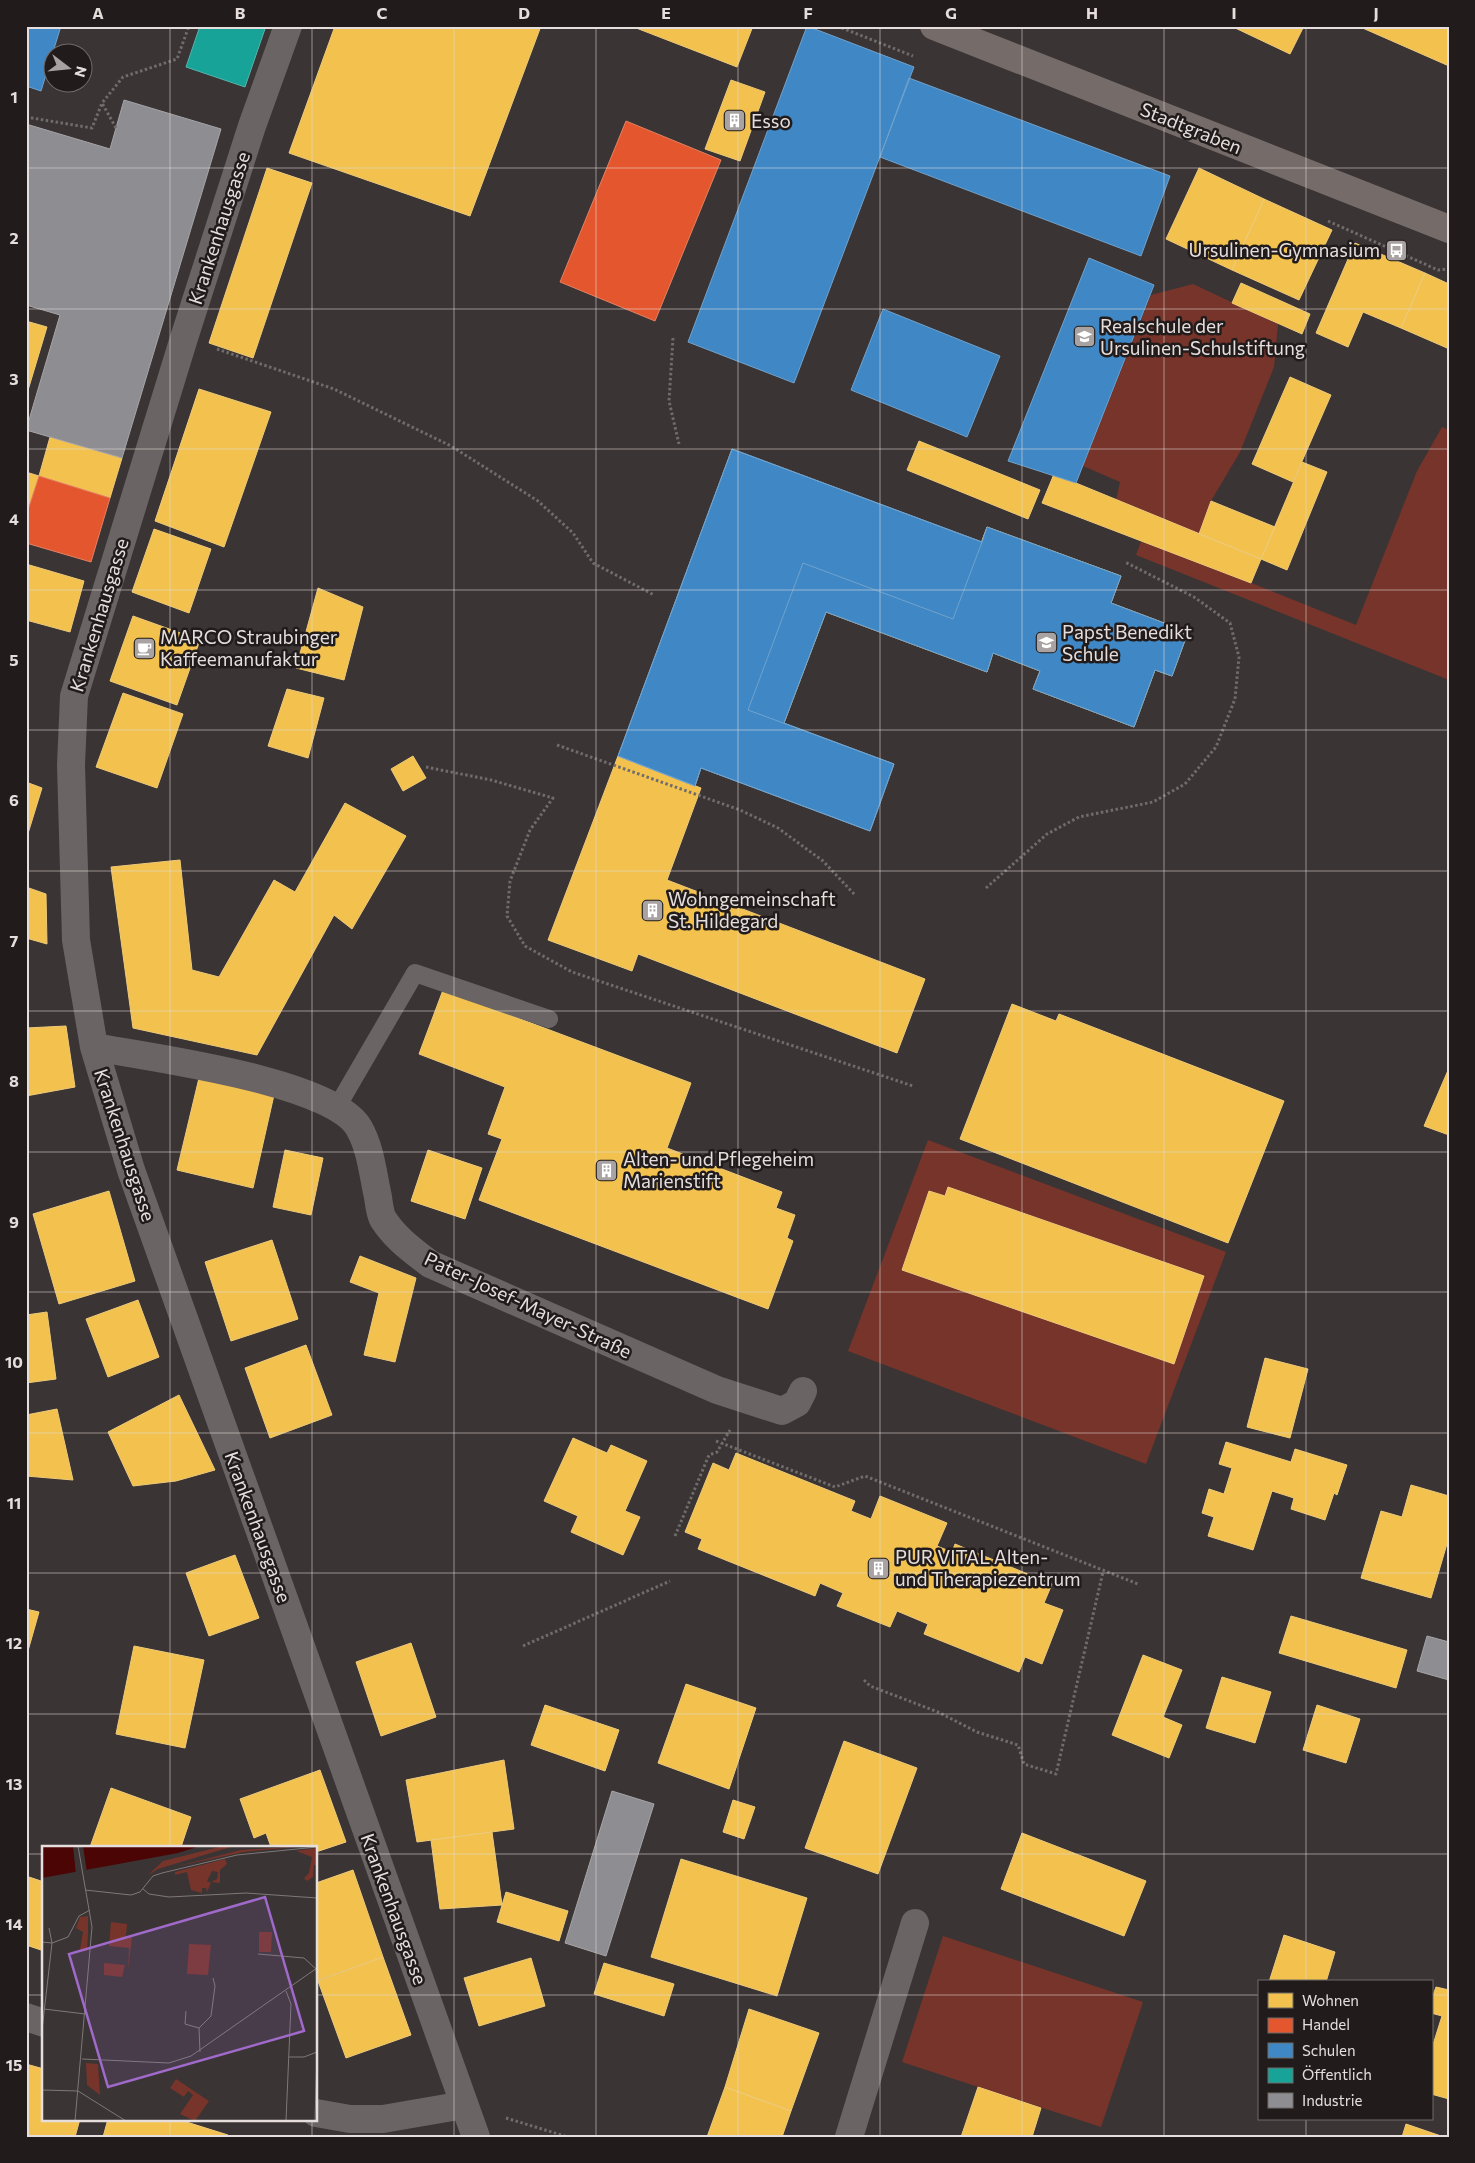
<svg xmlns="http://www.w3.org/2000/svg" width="1475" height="2163" font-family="Commissioner,sans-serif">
	<rect width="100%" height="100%" fill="#3a3434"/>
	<path fill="#77342a" d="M1193,284l85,40 -4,43 -34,85 -29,49 -12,33 -83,-34 4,-18 -37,-16 68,-171z
		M1442,427l7,3v250l-313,-125 6,-16 214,86 61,-154z
		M928,1140l298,112 -80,212 -298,-113z
		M943,1936l200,66 -42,125 -199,-65z"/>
	<path fill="#f2c14e" stroke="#eeca79" d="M335,26h206l-71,190 -181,-63z
		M631,26h122l-16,41z
		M1231,26h73l-14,28z
		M1358,26h91v40z
		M731,80l34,12 -25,69 -35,-12z
		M267,168l45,15 -59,175 -44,-15z
		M1199,168l65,31 -32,71 -66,-31z
		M1264,199l68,31 -33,70 -67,-30z
		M1355,243l70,30 -24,55 -38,-16 -15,35 -32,-14z
		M1425,273l24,11v60l-2,4 -46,-20z
		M1241,283l69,31 -8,20 -70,-31z
		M26,321l21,6 -21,70z
		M1290,377l41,18 -38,87 -41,-18z
		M199,389l72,23 -47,135 -69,-26z
		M50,437l72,21 -12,40 -71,-22z
		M919,441l121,49 -12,29 -121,-49z
		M1302,462l25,10 -40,98 -26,-11z
		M26,472l13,4 -13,40z
		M1054,474l207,85 -10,24 -209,-80z
		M1211,501l64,26 -14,32 -62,-25z
		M987,527l134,49 -10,27 77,29 -16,44 -17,-6 -21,57 -101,-38 7,-18 -47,-18 -6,19 -161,-60 -42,111 -36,-13 55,-147 150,56z
		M154,529l57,20 -22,64 -57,-21z
		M26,564l58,17 -14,51 -44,-12z
		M318,588l45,19 -19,73 -48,-12z
		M133,616l67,24 -23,65 -67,-24z
		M287,689l37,9 -16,60 -40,-12z
		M123,693l60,21 -26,74 -61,-21z
		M413,756l13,22 -23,13 -12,-22z
		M618,756l83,32 -34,92 258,99 -28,74 -259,-99 -6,17 -84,-31z
		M26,782l16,6 -16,52z
		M345,803l61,33 -54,93 -18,-14 -77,140 -124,-27 -22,-161 69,-7 12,110 27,7 55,-97 21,12z
		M26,887l20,7 1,50 -21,-6z
		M443,990l248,93 -24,65 115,44 -6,16 19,7 -8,23 6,3 -25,68 -289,-109 23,-61 -14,-5 17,-47 -86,-33z
		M1012,1004l44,17 3,-7 225,87 -56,142 -268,-104z
		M66,1026l9,61 -49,9v-68z
		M1449,1068v67l-25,-9z
		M199,1078l75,17 -21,93 -76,-18z
		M285,1150l38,8 -12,57 -38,-8z
		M428,1150l54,18 -17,51 -54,-18z
		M948,1187l256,89 -30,88 -272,-94 27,-79 16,5z
		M109,1191l26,90 -76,23 -26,-90z
		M272,1240l26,79 -67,22 -26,-79z
		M360,1256l56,22 -21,84 -31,-7 15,-62 -29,-11z
		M138,1300l21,57 -51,20 -22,-58z
		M47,1312l9,67 -30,4v-68z
		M306,1345l26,70 -62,23 -25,-70z
		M1265,1358l43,11 -18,69 -43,-11z
		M179,1395l36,75 -39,11 -43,5 -25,-54z
		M57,1409l16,71 -47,-4v-61z
		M573,1438l34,15 4,-8 36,16 -22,50 15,6 -17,38 -52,-23 7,-16 -34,-15z
		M1226,1442l65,20 4,-13 52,16 -10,30 -3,-2 -9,27 -34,-11 3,-11 -22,-7 -19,59 -45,-14 6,-19 -12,-4 7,-24 15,5 8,-26 -13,-4z
		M736,1453l119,48 -4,10 20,8 9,-23 67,27 -10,23 15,6 3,-8 97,40 -8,19 19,7 -21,54 -17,-7 -6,15 -95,-38 4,-10 -31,-13 -7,16 -53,-21 6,-13 -23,-10 -5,13 -117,-47 4,-10 -17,-7 28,-69 16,7z
		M1411,1485l38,11v41l-18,61 -70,-20 20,-67 21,6z
		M235,1555l24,63 -50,18 -23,-63z
		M26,1609l13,3 -13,46z
		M1291,1616l116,34 -11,38 -117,-35z
		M411,1643l25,74 -55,19 -25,-74z
		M134,1646l70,14 -19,88 -69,-14z
		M1143,1655l39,15 -19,47 19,8 -13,33 -57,-23z
		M1222,1677l49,15 -16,51 -49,-15z
		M686,1684l70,24 -27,81 -71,-26z
		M545,1705l74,25 -14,41 -74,-26z
		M1317,1705l43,14 -14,44 -43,-13z
		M844,1741l73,27 -39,106 -73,-26z
		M504,1760l10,69 -97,13 -11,-62z
		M320,1770l26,72 -30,10v-5h-45l-5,-14 -12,5 -14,-39z
		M111,1788l80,29 -10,30h-91z
		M733,1800l22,7 -11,32 -21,-7z
		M492,1832l10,73 -62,4 -9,-69z
		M1022,1833l124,48 -22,55 -123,-47z
		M681,1859l126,39 -30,98 -126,-39z
		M353,1870l30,87 -67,24v-98z
		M26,1876l18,6v69l-18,-6z
		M506,1892l62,19 -9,30 -62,-19z
		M1284,1935l51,17 -9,30h-57z
		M383,1957l28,78 -65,23 -28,-77z
		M531,1958l14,48 -66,20 -15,-48z
		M604,1963l70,21 -10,32 -70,-22z
		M1436,1987l13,3v109l-18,-5v-43l11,-35 -11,-3v-12z
		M749,2009l70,24 -28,78 -66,-24z
		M26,2064l18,5v50h36l-5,18h-49z
		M725,2087l66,24 -9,26h-75z
		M978,2087l63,21 -9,29h-71z
		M108,2119h69l51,16v2h-125z
		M1406,2124l38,13h-42z"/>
	<path fill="#e4572e" stroke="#e48062" d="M626,121l95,39 -66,161 -95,-39z
		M39,476l71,22 -19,64 -65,-19v-27z"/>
	<path fill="#3f88c5" stroke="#71a2cc" d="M26,26h35l-20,65 -15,-5z
		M807,26l107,41 -120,316 -106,-41z
		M909,78l261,98 -29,80 -261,-99z
		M1089,258l65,27 -78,198 -68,-22z
		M883,309l117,47 -33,81 -116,-47z
		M732,449l250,93 -29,77 -150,-56 -55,147 146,54 -24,67 -169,-63 -6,18 -77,-30z
		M732,449l250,93 5,-15 134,49 -10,27 77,29 -16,44 -17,-6 -21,57 -101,-38 7,-18 -47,-18 -6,19 -161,-60 -42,111 110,41 -24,67 -169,-63 -6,18 -77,-30z"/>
	<path fill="#17a398" stroke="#55b5ad" d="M200,26h66l-21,61 -59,-20z"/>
	<path fill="#8d8d92" stroke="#a7a5a8" d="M124,100l97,29 -99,329 -96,-28 34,-115 -34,-10v-181l84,25z
		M1427,1636l22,6v38l-32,-9z
		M612,1791l42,13 -48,152 -41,-13z"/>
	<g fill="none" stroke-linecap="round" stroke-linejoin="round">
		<path stroke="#706c6b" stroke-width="3" stroke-dasharray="2.5 2.5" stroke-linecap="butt" d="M837,26l76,30
			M26,117l66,11 10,-25
			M116,128l-14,-25 21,-26 54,-18 12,-33
			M1328,221l110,49 11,-1
			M673,338l-4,63 10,43
			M217,349l117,40 117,57 87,55 35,32 20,30 61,32
			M557,745l183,65 38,18 45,33 32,34
			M426,767l65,13 62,18 -23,32 -20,51 -3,35 18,30 47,26 341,114
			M986,888l61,-54 32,-17 74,-15 32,-18 31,-37 19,-48 4,-42 -9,-34 -36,-26 -69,-35
			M716,1441l119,46 30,-11 273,108
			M675,1536l34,-81 8,-3 13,-22
			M523,1646l147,-65
			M864,1680l6,6 68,26 39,20 41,13 6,19 32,10 47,-202
			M506,2118l62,19"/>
		<path stroke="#6a6564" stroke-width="18" d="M337,1107l78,-134 134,46"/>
		<path stroke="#6a6564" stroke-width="28" d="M288,26l-36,100 -68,212 -110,358 -3,69 5,175 18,107 37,123 345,967
			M94,1047c54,10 239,34 265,81 12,21 14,47 19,69 1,7 2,17 5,22 12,19 29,31 47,45l287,126 65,21 15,-8 6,-12
			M26,2017l18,6
			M316,2113l34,6h33l81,-14
			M849,2137l66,-214"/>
		<path stroke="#756c6a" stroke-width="28" d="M934,26l515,203"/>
	</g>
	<path fill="none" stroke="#e5dedd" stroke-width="1" stroke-opacity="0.55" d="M170,26v1821M312,26v1821M454,26v2111M596,26v2111M738,26v2111M880,26v2111M1022,26v2111M1164,26v2111M1306,26v1956M26,168h1423M26,309h1423M26,449h1423M26,590h1423M26,730h1423M26,871h1423M26,1011h1423M26,1152h1423M26,1292h1423M26,1433h1423M26,1573h1423M26,1714h1423M26,1854h18M316,1854h1133M26,1995h18M316,1995h943M1431,1995h18M170,2119v18M312,2119v18M1306,2119v18"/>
	<defs>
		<symbol id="building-square" viewBox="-11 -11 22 22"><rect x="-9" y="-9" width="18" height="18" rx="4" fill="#a9a2a2" stroke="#211c1b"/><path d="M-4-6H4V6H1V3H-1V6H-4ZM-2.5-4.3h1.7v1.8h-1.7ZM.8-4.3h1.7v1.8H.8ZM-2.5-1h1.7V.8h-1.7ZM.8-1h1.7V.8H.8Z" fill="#fff"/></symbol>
		<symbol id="bus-square" viewBox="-11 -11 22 22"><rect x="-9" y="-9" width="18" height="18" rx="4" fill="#a9a2a2" stroke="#211c1b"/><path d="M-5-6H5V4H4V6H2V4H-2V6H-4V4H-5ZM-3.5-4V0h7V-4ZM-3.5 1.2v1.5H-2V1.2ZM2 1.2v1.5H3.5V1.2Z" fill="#fff"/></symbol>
		<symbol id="school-square" viewBox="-11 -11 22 22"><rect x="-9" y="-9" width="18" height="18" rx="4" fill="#a9a2a2" stroke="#211c1b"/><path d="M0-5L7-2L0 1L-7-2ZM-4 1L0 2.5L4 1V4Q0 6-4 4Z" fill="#fff"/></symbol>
		<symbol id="cafe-square" viewBox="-11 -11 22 22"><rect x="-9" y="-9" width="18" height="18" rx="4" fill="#a9a2a2" stroke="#211c1b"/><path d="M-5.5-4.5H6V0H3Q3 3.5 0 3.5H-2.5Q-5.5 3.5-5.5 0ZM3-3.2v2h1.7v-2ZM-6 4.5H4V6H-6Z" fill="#fff"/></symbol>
	</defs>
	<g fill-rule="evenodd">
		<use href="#building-square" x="722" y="108" width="25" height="25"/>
		<use href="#bus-square" x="1384" y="238" width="25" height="25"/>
		<use href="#school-square" x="1072" y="324" width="25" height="25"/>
		<use href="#school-square" x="1034" y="630" width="25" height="25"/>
		<use href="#cafe-square" x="132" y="636" width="25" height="25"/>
		<use href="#building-square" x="640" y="898" width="25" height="25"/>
		<use href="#building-square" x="594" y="1158" width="25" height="25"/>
		<use href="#building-square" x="866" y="1556" width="25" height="25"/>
	</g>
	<g text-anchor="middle" stroke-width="5" stroke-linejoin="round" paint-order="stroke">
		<g font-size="19" fill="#e5dedd" stroke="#211c1b" text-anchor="start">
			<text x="751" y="128">Esso</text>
			<text x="1380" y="257" text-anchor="end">Ursulinen-Gymnasium</text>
			<text x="1100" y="333">Realschule der<tspan x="1100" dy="22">Ursulinen-Schulstiftung</tspan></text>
			<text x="1062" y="639">Papst Benedikt<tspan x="1062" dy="22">Schule</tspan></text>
			<text x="160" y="644">MARCO Straubinger<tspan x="160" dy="22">Kaffeemanufaktur</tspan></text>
			<text x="668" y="906">Wohngemeinschaft<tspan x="668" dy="22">St. Hildegard</tspan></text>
			<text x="623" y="1166">Alten- und Pflegeheim<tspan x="623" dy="22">Marienstift</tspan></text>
			<text x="895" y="1564">PUR VITAL Alten-<tspan x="895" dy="22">und Therapiezentrum</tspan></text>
		</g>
		<g font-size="19" fill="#e5dedd" stroke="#211c1b">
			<text transform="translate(1191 128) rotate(22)" y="7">Stadtgraben</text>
			<text transform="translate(219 228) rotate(-72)" y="7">Krankenhausgasse</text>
			<text transform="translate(99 615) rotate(-73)" y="7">Krankenhausgasse</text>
			<text transform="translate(125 1145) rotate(72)" y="7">Krankenhausgasse</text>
			<text transform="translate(528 1305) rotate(25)" y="7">Pater-Josef-Mayer-Straße</text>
			<text transform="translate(258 1527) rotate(70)" y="7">Krankenhausgasse</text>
			<text transform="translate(394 1909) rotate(70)" y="7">Krankenhausgasse</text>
		</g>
	</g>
	<g transform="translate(42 1846)">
		<rect width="275" height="275" fill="#3a3434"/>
		<path d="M181,0h11l-76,23 -11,7 16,-15zM261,0l-59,6 -70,15 67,-17zM275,2v18l-3,-1 -1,12 -6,4 -3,-3 5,-5 3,-16 -16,-6zM183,13l2,5 -7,6v13l-9,-1 6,-3 1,-7 -6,-1 -5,10 4,2 -4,9 -1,-4h-4v5l-11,-3 -4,-18 -12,3v-3zM46,70v17l-1,18 -7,-2 3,-17 -7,-4 4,-11zM69,76l16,2 -1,12 6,1 -4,33 1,-22 -20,-2zM217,86h13l-1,20h-12zM147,98l22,1 -3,30 -21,-1zM62,117l21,2 -3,12 -18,-2zM44,217l12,1 2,31 -13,-10zM134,233l33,22 -14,20 -15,-7 13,-19 -5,-4 -4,6 -14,-9z" fill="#77342a"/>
		<path d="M0,0h158l-22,7 -136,25z" fill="#4c0505"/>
		<path d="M31,0h10l4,27 -11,1z" fill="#3a3434"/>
		<path fill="none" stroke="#7e7878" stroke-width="1" d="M101,43l6,5 20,3 77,-4 71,5M43,44l46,5 9,-3 13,-16 9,-3 75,-18 80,-8M0,96l10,1 16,-6 11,-21 11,-6M216,108l46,4 12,11 1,9M2,163l41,5M144,165l-1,13 14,4M0,184l10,-87 -3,-15M158,206l-1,-24 12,-12 4,-30 -2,-8M247,211h15l13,-5M40,213l87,4 22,-7 126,-88M0,244l36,1M36,245l48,30M33,275l17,-194 -14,-81M244,275l5,-117 -5,-13M273,275l2,-69"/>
		<path fill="#a06aca" fill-opacity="0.15" stroke="#a06aca" stroke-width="2.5" d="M223,51l39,134 -196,56 -39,-133z"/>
		<rect width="275" height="275" fill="none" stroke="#e5dedd" stroke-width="2.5"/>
	</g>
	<rect width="1475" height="2163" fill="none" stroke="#211c1b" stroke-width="55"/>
	<rect x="1258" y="1980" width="175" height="140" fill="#211c1b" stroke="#6f6a69"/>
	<rect x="1268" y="1993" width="25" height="15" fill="#f2c14e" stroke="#6f6a69"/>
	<text x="1302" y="2006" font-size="15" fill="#e5dedd">Wohnen</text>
	<rect x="1268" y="2018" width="25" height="15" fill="#e4572e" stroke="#6f6a69"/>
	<text x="1302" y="2030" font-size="15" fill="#e5dedd">Handel</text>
	<rect x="1268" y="2043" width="25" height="15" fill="#3f88c5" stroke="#6f6a69"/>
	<text x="1302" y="2056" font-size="15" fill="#e5dedd">Schulen</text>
	<rect x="1268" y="2068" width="25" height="15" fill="#17a398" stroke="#6f6a69"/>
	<text x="1302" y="2080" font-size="15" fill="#e5dedd">Öffentlich</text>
	<rect x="1268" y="2093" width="25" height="15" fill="#8d8d92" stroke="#6f6a69"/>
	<text x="1302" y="2106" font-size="15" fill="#e5dedd">Industrie</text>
	<g transform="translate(68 68) rotate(106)"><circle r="24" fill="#211c1b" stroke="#6f6a69"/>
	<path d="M0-4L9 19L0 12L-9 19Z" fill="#a9a2a2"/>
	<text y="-8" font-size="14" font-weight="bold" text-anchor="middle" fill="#e5dedd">N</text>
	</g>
	<rect x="28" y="28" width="1420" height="2108" fill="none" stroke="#e5dedd" stroke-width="2"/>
	<g font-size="16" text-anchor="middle" font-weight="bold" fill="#e5dedd">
		<text x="98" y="19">A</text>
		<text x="240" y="19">B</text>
		<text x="382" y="19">C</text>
		<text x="524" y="19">D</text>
		<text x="666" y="19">E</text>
		<text x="808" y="19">F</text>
		<text x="951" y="19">G</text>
		<text x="1092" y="19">H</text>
		<text x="1234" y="19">I</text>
		<text x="1376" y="19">J</text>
		<text x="14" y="103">1</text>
		<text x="14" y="244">2</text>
		<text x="14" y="385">3</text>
		<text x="14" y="525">4</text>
		<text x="14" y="666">5</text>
		<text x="14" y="806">6</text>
		<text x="14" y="947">7</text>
		<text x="14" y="1087">8</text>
		<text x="14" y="1228">9</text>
		<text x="14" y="1368">10</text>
		<text x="14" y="1509">11</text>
		<text x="14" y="1649">12</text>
		<text x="14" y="1790">13</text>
		<text x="14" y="1930">14</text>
		<text x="14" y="2071">15</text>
	</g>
</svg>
